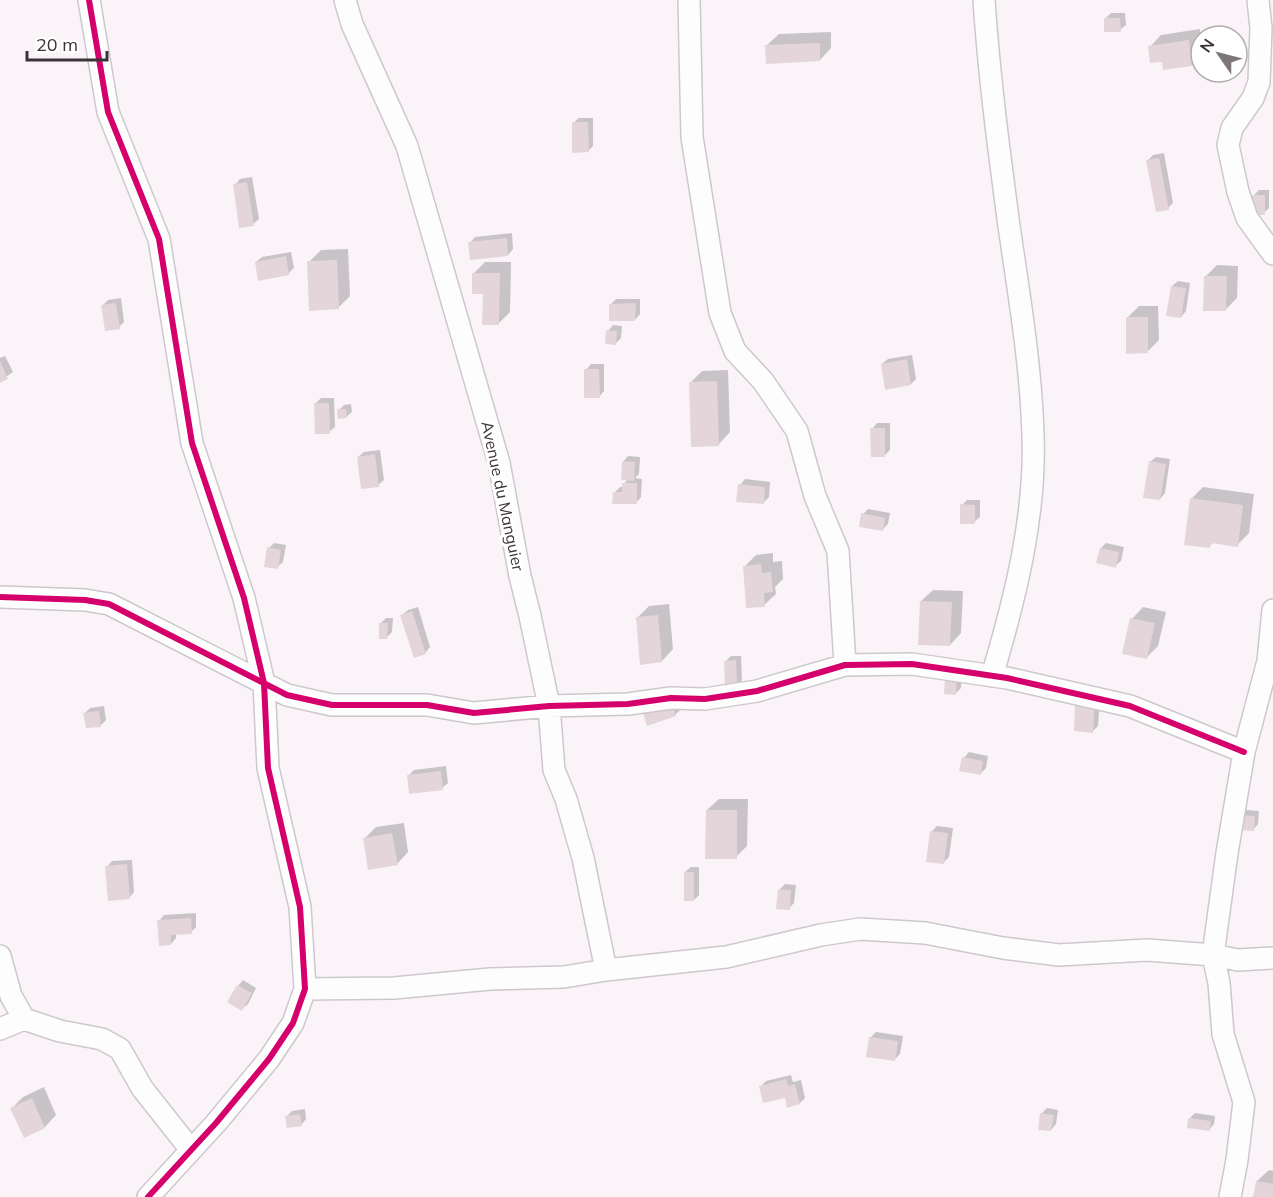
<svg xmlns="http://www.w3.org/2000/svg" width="1273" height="1197" font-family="Mulish,sans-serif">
	<rect width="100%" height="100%" fill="#faf4f9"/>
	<path fill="#0003" d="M1111,13h14l1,12 -6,5 -15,-11z
		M1200,29l1,26 -9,10 -42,-18 11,-12z
		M831,32v16l-11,12 -53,-15 12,-11z
		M579,118h14v28l-5,5 -15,-28z
		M1164,153l9,50 -5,5 -20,-48 5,-5z
		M252,177l7,42 -6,5 -18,-39 5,-6z
		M1259,190h10v18l-5,5 -11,-17z
		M512,233l1,16 -5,6 -38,-12 5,-6z
		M348,249l2,47 -12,12 -29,-46 12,-12z
		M291,252l3,16 -6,6 -32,-12 6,-5z
		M485,262h26l-1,50 -12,12 -24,-51z
		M1217,265l21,1 -1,32 -12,12 -20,-33z
		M1178,281l12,2 -4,28 -5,6 -9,-31z
		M121,298l3,24 -5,5 -17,-21 6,-6z
		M616,299h24v15l-5,6 -24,-16z
		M1139,306h19l1,34 -12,12 -20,-34z
		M613,325l9,1 -1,12 -6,6 -7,-13z
		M912,355l4,24 -5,5 -29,-20 6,-5z
		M5,356l8,16 -13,9v-23z
		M591,364h13v27l-5,6 -13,-27z
		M728,370l2,62 -11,12 -29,-61 12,-12z
		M321,398h13l1,29 -6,5 -13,-29z
		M351,404l1,8 -6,5 -7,-7 5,-5z
		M877,423h13v27l-5,5 -13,-26z
		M380,450l4,30 -6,5 -20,-28 6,-5z
		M628,456l12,1 -1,17 -4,4 7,1 -1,18 -5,6 -22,-10 6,-6h4v-3l4,-5 -5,-17z
		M1156,457l14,2 -5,34 -5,6 -10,-37z
		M745,479l25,3 -1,15 -6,6 -23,-18z
		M1203,487l51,7 -5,39 -12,12 -23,-3 -5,4 -18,-47z
		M967,500h13v17l-6,5 -12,-17z
		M868,509l22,4 -2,11 -6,6 -19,-16z
		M274,543l12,2 -3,17 -6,5 -8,-19z
		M1106,543l18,4 -3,14 -6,5 -14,-18z
		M773,553v9l9,-1 1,18 -8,8 1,7 -12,11 -19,-39 11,-11z
		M933,590l30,1 -2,42 -11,12 -29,-44z
		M669,604l4,45 -11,12 -25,-43 12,-12z
		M418,607l12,40 -5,6 -23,-38 6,-5z
		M1143,607l23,5 -8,34 -12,12 -14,-39z
		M386,618h7l-1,14 -5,5 -7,-13z
		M731,656h10l1,24 -5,6 -12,-24z
		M962,674l-1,14 -6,6 -9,-1z
		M1082,698h18l-2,28 -5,5z
		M676,699l4,11 -5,5 -27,9z
		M104,706l2,14 -5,5 -16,-12 5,-5z
		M969,752l19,4 -2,12 -6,6 -16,-16z
		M446,766l2,17 -6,5 -33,-13 5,-5z
		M719,799h29l-1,47 -11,11 -29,-47z
		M1246,810l13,1 -1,13 -5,6 -13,-15z
		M404,823l4,29 -11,12 -33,-25 12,-12z
		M937,826l16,2 -4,29 -5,5 -13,-30z
		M132,860l2,32 -5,6 -22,-31 5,-6z
		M691,867h8v28l-5,5 -9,-28z
		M785,884l11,1 -2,18 -5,5 -10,-18z
		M196,913v14l-5,5 -15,1v5l-5,6 -12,-23 5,-6z
		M243,980l13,8 -8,16 -6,5 -4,-23z
		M876,1032l27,4 -3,18 -5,5 -25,-21z
		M791,1075l2,7 8,-2 4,18 -5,5 -39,-17 5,-5z
		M44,1087l12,28 -11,12 -20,9 -13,-28 11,-11z
		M1047,1108l11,2 -2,14 -5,6 -10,-16z
		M305,1109l1,10 -5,6 -14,-9 5,-5z
		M1195,1113l20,3 -1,8 -5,6 -19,-12z
		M1269,1170l4,1v26h-19l3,-16z"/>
	<path fill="#e3d5da" d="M1104,18h16l1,14h-17z
		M1189,40l3,26 -29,4 -1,-8 -12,1 -2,-17z
		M820,43v18l-54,3 -1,-19z
		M572,122h16l1,30 -17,1z
		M1159,158l10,52 -13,2 -10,-52z
		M247,182l7,44 -15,2 -6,-44z
		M1252,195h13v20h-13z
		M507,238l1,18 -38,4 -2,-18z
		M286,256l3,19 -31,6 -3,-19z
		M337,260l2,49 -30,2 -2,-50z
		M472,273h28l-1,52h-17l1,-31h-11z
		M1204,276h23l-1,35h-23z
		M1171,286l15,2 -5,30 -15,-2z
		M116,303l4,26 -15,2 -4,-26z
		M636,303l-1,18h-26v-17z
		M1126,317h22v36l-22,1z
		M606,330l11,1 -1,14 -11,-1z
		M907,359l4,26 -26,5 -4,-26z
		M0,361l8,18 -8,4z
		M584,369h15l1,29h-16z
		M717,381l2,65 -28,1 -2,-65z
		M314,403h15l1,31h-15z
		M337,409h9l1,9 -9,1z
		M870,428h15v29h-14z
		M375,454l4,33 -18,2 -4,-32z
		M622,461l13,1 -1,19 -13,-1z
		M1149,461l17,3 -6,36 -17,-2z
		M622,483h15v21h-25l1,-12h9z
		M738,484l27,3 -1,17 -28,-2z
		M1190,498l53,7 -5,42 -27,-4 -1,5 -26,-3z
		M960,504l15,1v19h-15z
		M861,513l24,5 -2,13 -24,-4z
		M267,547l14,3 -3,19 -14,-2z
		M1100,548l19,4 -3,16 -20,-5z
		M761,564l1,9 9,-1 2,20 -9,1 1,14 -19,1 -3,-42z
		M920,601l32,1 -2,44 -32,-1z
		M412,611l14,43 -12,4 -14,-43z
		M658,615l4,47 -22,3 -4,-48z
		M1130,618l25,5 -8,36 -25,-5z
		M379,623h9l-1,16h-8z
		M736,660l1,27 -12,1 -1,-27z
		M945,678l12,1 -1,16 -12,-1z
		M1075,702l20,1 -2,30 -19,-2z
		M671,703l5,13 -29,10 -4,-13z
		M99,711l2,16 -15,1 -3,-15z
		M962,757l21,4 -2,14 -22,-4z
		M441,771l2,19 -34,4 -2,-19z
		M706,810h31v49h-32z
		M1239,815l16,1 -1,15 -17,-1z
		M930,831l18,2 -4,31 -18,-2z
		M392,833l6,32 -30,5 -5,-32z
		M127,864l3,35 -22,2 -3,-35z
		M684,872h10v29h-10z
		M778,889l13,1 -1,20 -14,-1z
		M191,918l1,16 -21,1v10l-12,1 -2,-26z
		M237,985l15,8 -10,18 -15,-9z
		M869,1037l29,4 -3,20 -29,-4z
		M786,1079l2,7 7,-2 5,20 -13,4 -2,-10 -22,5 -4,-17z
		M32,1098l13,30 -21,10 -14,-30z
		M1040,1113l14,2 -3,16 -13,-1z
		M300,1114l2,12 -15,2 -2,-12z
		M1188,1118l23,3 -1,10 -23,-3z
		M1256,1181l17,3v13h-20z"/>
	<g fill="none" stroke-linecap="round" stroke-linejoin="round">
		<defs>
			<path id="minor" d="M89,0l19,112 51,127 33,204 52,155 20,85 4,85 32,139 5,82 -12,34 -24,36 -53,64 -68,74
				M345,0l7,24 55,122 92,317 21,113 10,40 19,90 5,64 12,29 17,59 23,112
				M689,0l3,137 28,176 15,38 28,30 34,50 18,65 23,55 7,114
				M984,0c5,76 15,151 25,226 10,69 22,139 24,209 3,81 -18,164 -41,241
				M1258,0l3,28 -2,54 -6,16 -21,30 -4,17 10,47 9,26 26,36
				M0,597l85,3 24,4 178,91 45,10h95l47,8 75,-7 79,-2 43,-6 34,1 52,-8 88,-26 67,-1 95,14 123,28 114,46
				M0,956l11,40 13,23 36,12 42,8 18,10 22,39 49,62
				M305,989l89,-1 96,-9 74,-2 42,-7 120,-13 95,-22 39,-6 65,4 78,15 56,7 88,-5 66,5 25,5 35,-2
				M0,1029l24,-10
				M1230,1197l7,-37 7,-58 -21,-68 -4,-51 -6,-28 14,-102 17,-101 24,-91 5,-51"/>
		</defs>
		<use href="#minor" stroke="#cdc8cc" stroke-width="24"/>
		<use href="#minor" stroke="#fefdfe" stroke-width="21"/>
		<defs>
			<path id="cycleway" d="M89,0l19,112 51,127 33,204 52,155 20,85 4,85 32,139 5,82 -12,34 -24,36 -53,64 -68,74
				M0,597l85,3 24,4 178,91 45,10h95l47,8 75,-7 79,-2 43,-6 34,1 52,-8 88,-26 67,-1 95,14 123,28 114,46"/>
		</defs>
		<use href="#cycleway" stroke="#fff" stroke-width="10"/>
		<use href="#cycleway" stroke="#d6006c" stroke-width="6"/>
	</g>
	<g text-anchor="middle" stroke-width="6" stroke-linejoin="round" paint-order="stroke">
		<g font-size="16" fill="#3a3338" stroke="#fff">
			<text transform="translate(503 496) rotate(78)" y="6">Avenue du Manguier</text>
		</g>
	</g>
	<g transform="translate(1219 54) rotate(305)"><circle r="28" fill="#ffffff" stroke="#b0adaf" stroke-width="1.5"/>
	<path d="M0-4.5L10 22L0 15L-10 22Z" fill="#7d777c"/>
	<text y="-9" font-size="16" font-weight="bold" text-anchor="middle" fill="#3a3338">N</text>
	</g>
	<path d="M27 51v9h80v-9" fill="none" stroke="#3a3338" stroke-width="3"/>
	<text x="36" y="51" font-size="18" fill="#3a3338" stroke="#ffffff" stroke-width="4.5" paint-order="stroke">20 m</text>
</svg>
